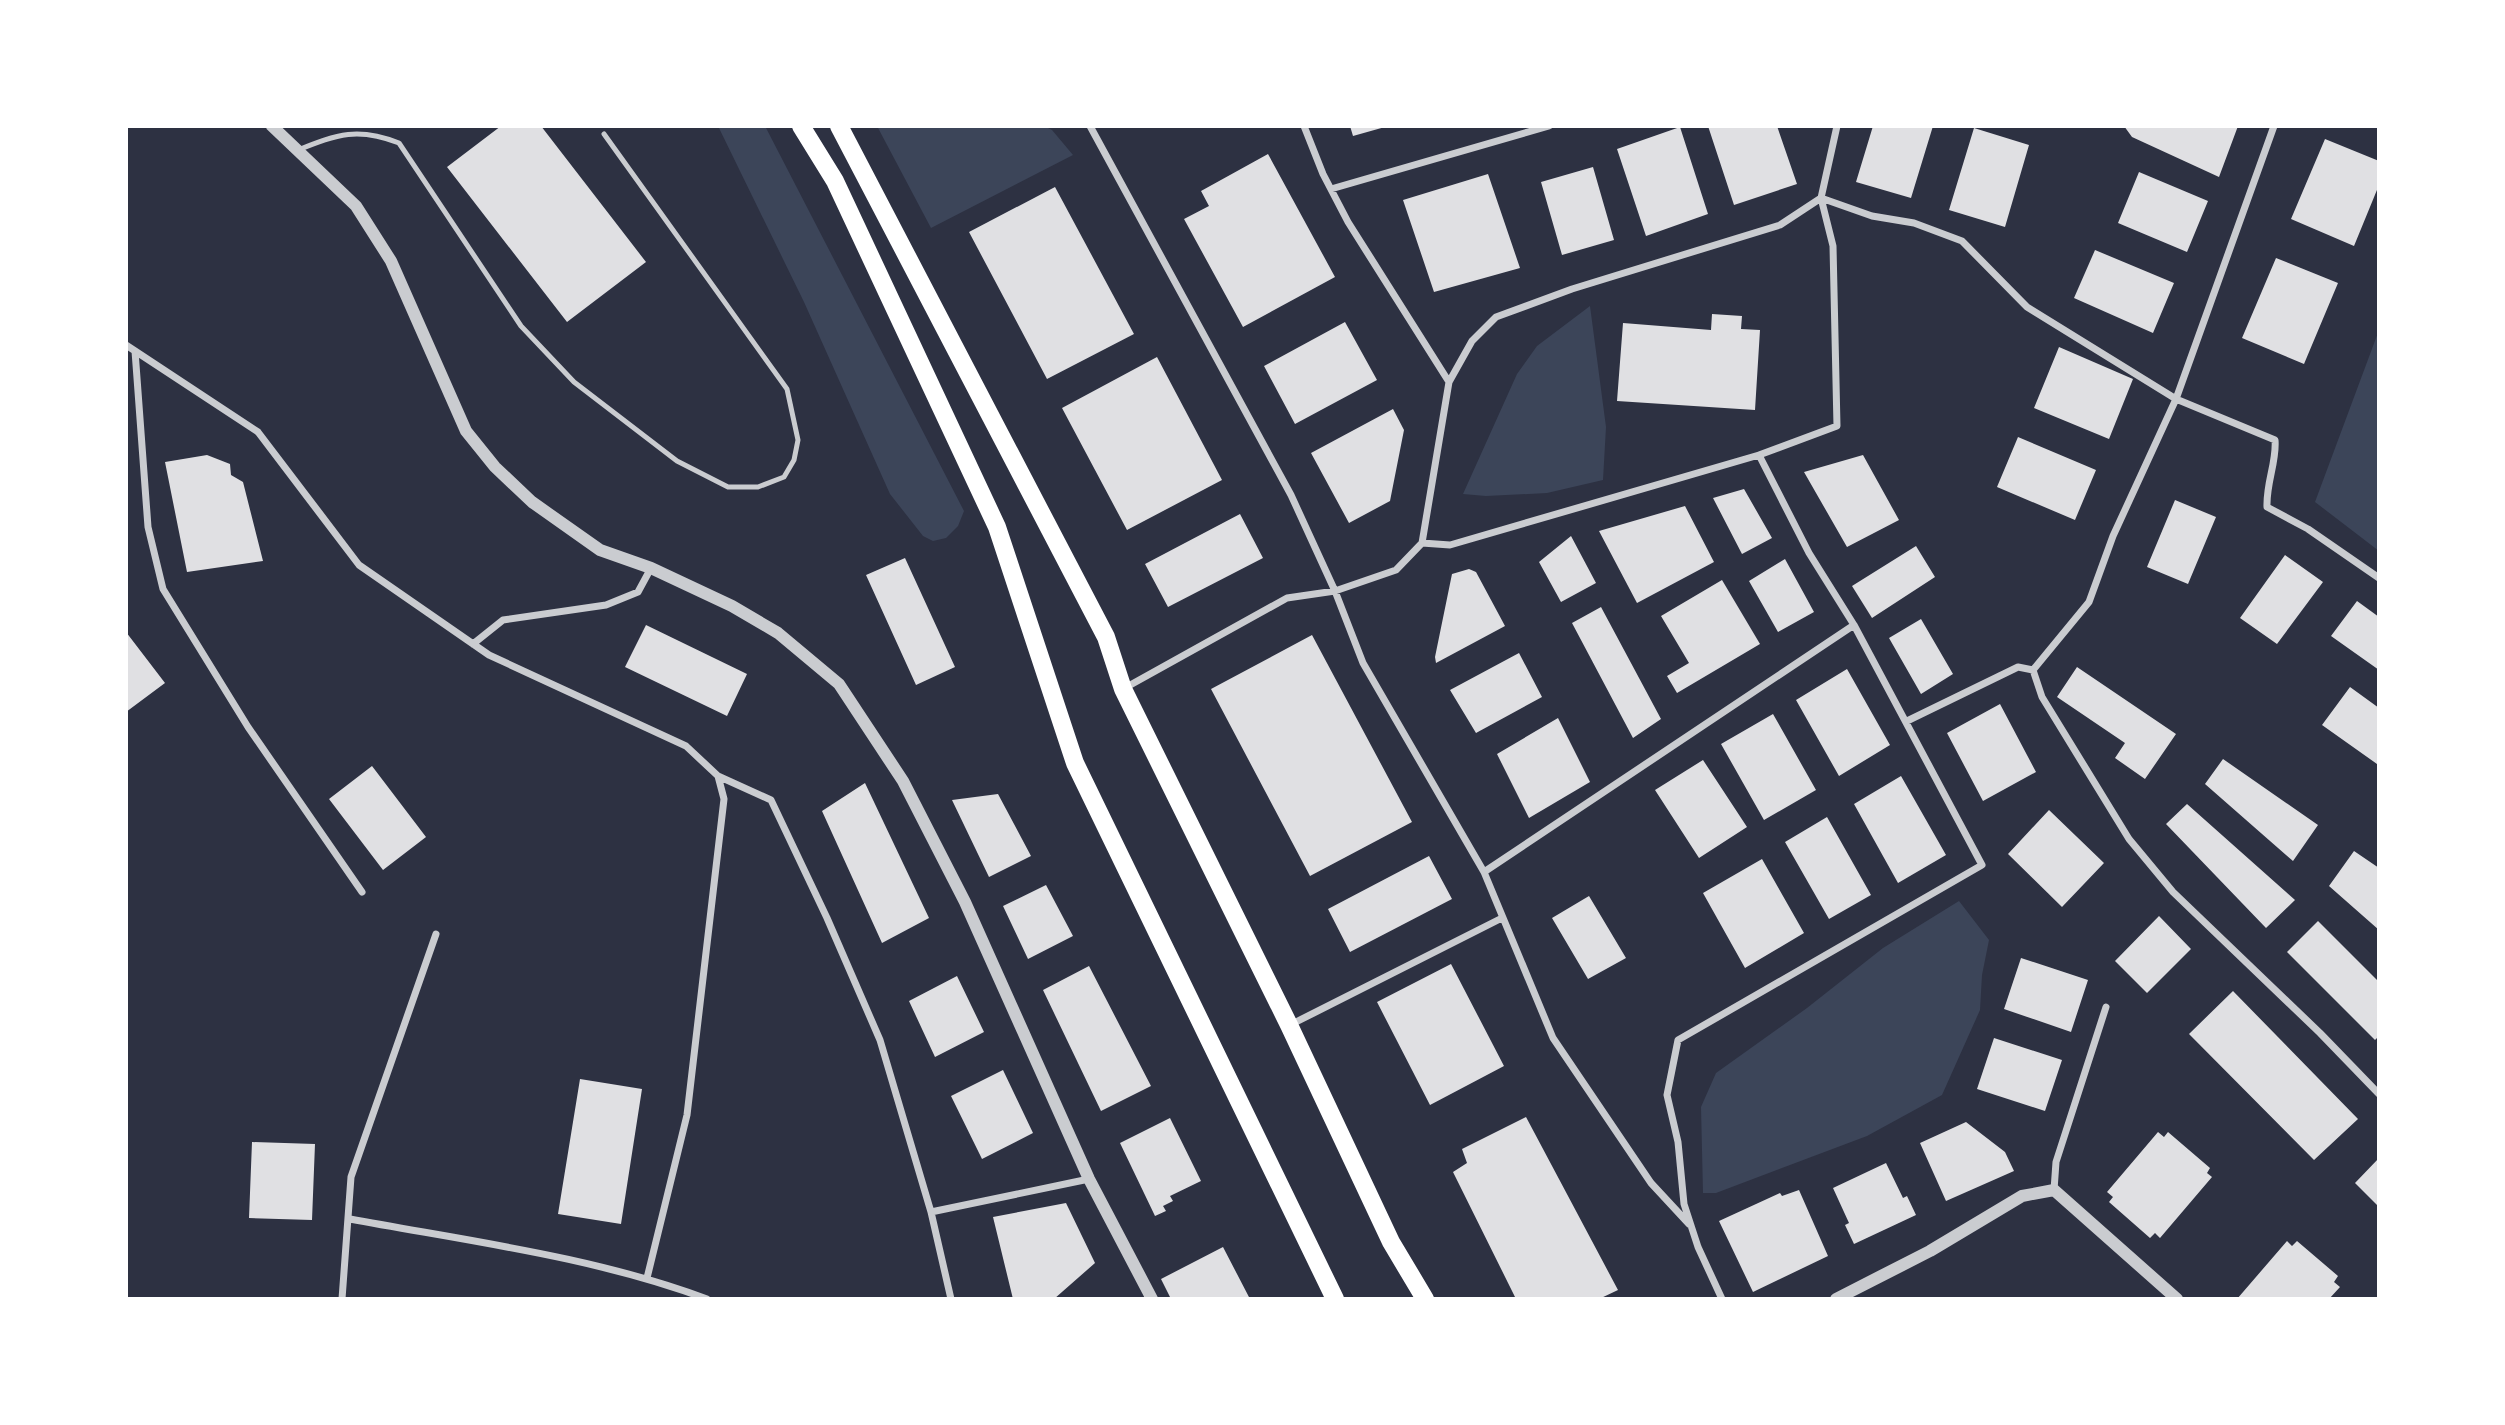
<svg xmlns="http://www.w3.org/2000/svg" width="2505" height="1425" font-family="'Alegreya Sans',sans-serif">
	<rect width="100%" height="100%" fill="#2d3142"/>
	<path fill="#3c4559" d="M718,126h47l199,385 -6,15 -12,12 -13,3 -10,-5 -33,-42 -86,-192z
		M877,126h167l8,4 21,25 -142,73z
		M1590,306l16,121 -3,53 -56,13 -61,3 -23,-2 54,-120 20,-28z
		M2379,330v221l-64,-49z
		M1959,901l30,39 -7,35 -2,35 -38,85 -75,41 -151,57h-13l-2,-86 15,-34 91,-65 76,-60z"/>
	<path fill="#e0e0e3" d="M501,126h40l105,136 -79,60 -120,-155z
		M1350,126h35v1l-32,9z
		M1708,126h69l20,58 -63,21z
		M1873,126h60l-22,72 -55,-16z
		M2124,126h114l-19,51 -87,-40z
		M1680,127l28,87 -62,22 -29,-87z
		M1974,128l55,17 -24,82 -56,-17z
		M2325,139l54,22v24l-25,61 -63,-27z
		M1268,154l67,123 -92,50 -59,-108 25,-13 -8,-15z
		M1593,167l21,73 -52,15 -21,-73z
		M2139,172l69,29 -21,51 -69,-29z
		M1488,174l32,94 -86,24 -31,-92z
		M1055,187l79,147 -87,45 -78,-147z
		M2095,250l79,33 -21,50 -79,-35z
		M2276,258l62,25 -34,81 -62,-26z
		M1712,314l30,2 -1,13 19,1 -5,80 -138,-9 6,-78 88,7z
		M1345,322l32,58 -82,44 -31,-58z
		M2059,347l74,32 -24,60 -75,-31z
		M1157,357l65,123 -95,50 -65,-122z
		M1393,409l11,21 -14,71 -41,22 -38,-70z
		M2018,437l78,33 -21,50 -78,-33z
		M207,455l23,9 1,11 12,7 20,79 -76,11 -22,-110z
		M1863,455l36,65 -52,27 -43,-75z
		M1744,489l28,49 -30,16 -29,-56z
		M2175,500l41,17 -28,67 -41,-17z
		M1685,506l29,56 -77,41 -38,-72z
		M1240,514l23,44 -95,49 -23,-43z
		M1571,536l25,47 -35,19 -22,-40z
		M1916,546l19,31 -63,41 -20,-32z
		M2285,555l38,27 -46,62 -37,-26z
		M905,558l50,109 -39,18 -50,-110z
		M1785,559l29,53 -36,20 -29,-51z
		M1469,569l7,3 29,54 -69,37 -1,-6 17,-83z
		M1722,580l38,64 -83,49 -10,-17 22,-13 -28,-47z
		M2357,601l22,16v53l-48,-34z
		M1601,607l60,112 -28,19 -61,-115z
		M1921,619l32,55 -32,20 -32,-56z
		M646,625l101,49 -20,42 -102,-49z
		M126,632l39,51 -39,29z
		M1312,635l100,187 -102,54 -99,-187z
		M1519,653l23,44 -66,36 -26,-43z
		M2077,667l99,67 -31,45 -30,-21 10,-15 -68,-46z
		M1847,669l43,76 -51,31 -43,-76z
		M2350,687l29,21v53l-2,3 -55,-39z
		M2000,704l36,68 -53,29 -36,-68z
		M1773,714l43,76 -52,30 -43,-76z
		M1558,718l32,64 -61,36 -32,-64z
		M2223,759l95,66 -25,36 -88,-77z
		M1703,760l44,67 -48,31 -44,-68z
		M372,766l54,71 -43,33 -54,-71z
		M1901,776l45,79 -48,28 -44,-79z
		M865,783l64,135 -47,25 -60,-132z
		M998,794l33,62 -42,21 -37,-77z
		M2187,804l108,96 -29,28 -100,-104z
		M2049,810l55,53 -42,44 -54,-53z
		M1827,817l44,78 -42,24 -44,-77z
		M2354,851l25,17v62l-50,-44z
		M1429,856l23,43 -102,53 -22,-43z
		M1762,859l42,74 -59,35 -42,-75z
		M1046,885l27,51 -45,23 -25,-53z
		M1589,896l37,62 -38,21 -36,-61z
		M2159,916l32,33 -44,44 -32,-32z
		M2318,921l61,61v54l-4,4 -88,-88z
		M2021,958l67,22 -17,52 -67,-23z
		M1451,964l53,102 -74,39 -53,-103z
		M1089,966l62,120 -50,25 -58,-121z
		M957,976l27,56 -49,25 -26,-56z
		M2233,991l125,128 -44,41 -125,-126z
		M1994,1038l68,22 -17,51 -68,-22z
		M1003,1070l30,63 -51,26 -31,-63z
		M580,1079l62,10 -21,135 -63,-10z
		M1526,1117l92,173 -19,9h-83l-63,-127 14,-9 -5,-14z
		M1170,1118l31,63 -31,15 3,5 -10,5 3,5 -11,5 -35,-73z
		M1966,1122l39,30 9,19 -68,30 -26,-58z
		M2158,1132l6,5 4,-5 42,36 -3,5 5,4 -52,61 -5,-5 -5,5 -41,-36 4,-5 -6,-5z
		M252,1142l63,2 -3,76 -63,-2z
		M2379,1158v49l-24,-24z
		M1886,1163l17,35 4,-2 9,19 -62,29 -9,-19 4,-2 -16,-35z
		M1799,1190l29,66 -75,36 -34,-71 61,-28 2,3z
		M1066,1203l29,60 -41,36h-41l-20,-82z
		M2287,1241l5,5 5,-5 41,35 -4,6 6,5 -11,12h-92z
		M1223,1247l27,52h-79l-10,-20z"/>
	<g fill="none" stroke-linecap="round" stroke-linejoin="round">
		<path stroke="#caccd0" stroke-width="5" d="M298,150c40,-16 60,-23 101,-7l122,183 53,56 103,79 51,26h30l26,-10 10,-17 4,-20 -11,-51 -183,-255"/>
		<path stroke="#caccd0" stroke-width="7" d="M1090,126l201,369 44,96 28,72 121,209 69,166 98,145 38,41
			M1304,126l19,48 25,48 101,160
			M2274,126l-98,273 99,41c2,21 -9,43 -8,67l41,22 71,49
			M1331,189l218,-63
			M1821,198l51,18 42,7 48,18 65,66 149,92 -63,137 -24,66 -56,68
			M126,345l132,87 101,133 130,90 197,91 32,30 6,23 -37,316 -40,163
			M135,351l13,176 15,62 85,138 114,165
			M1422,543l28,2 309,-90
			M473,644l30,-24 103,-15 32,-13 13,-24
			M1123,689l164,-91 48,-7 61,-21 26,-27 27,-161 23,-41 24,-24 76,-28 208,-64 41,-27 16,-72
			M1907,721l111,-54 15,3 9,27 87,142 44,53 147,141 59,61
			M718,776l53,24 56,118 53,122 51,172 20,87
			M1484,872l370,-247
			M1290,1025l212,-107
			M2054,1190l2,-28 50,-155
			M931,1212l158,-33
			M350,1219c118,22 245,38 357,80
			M342,1299l9,-122 85,-243
			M1722,1299l-24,-52 -14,-43 -6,-62 -11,-47 11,-55 304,-175 -128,-240 -45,-72 -50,-98 78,-29 -4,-180 -12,-48"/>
		<path stroke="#caccd0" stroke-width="12" d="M272,126l84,80 35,55 75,170 29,36 37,35 68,48 51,18 81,38 46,27 61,51 64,97 62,121 124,277 63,120
			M1836,1299l94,-48 92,-55 32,-6 123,109"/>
		<path stroke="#fff" stroke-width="18" d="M801,126l34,55 162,346 78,236 260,536
			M839,126l267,511 17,52 166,336 102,217 34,57"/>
	</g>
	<rect width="2505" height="1425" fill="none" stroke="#ffffff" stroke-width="256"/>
</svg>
